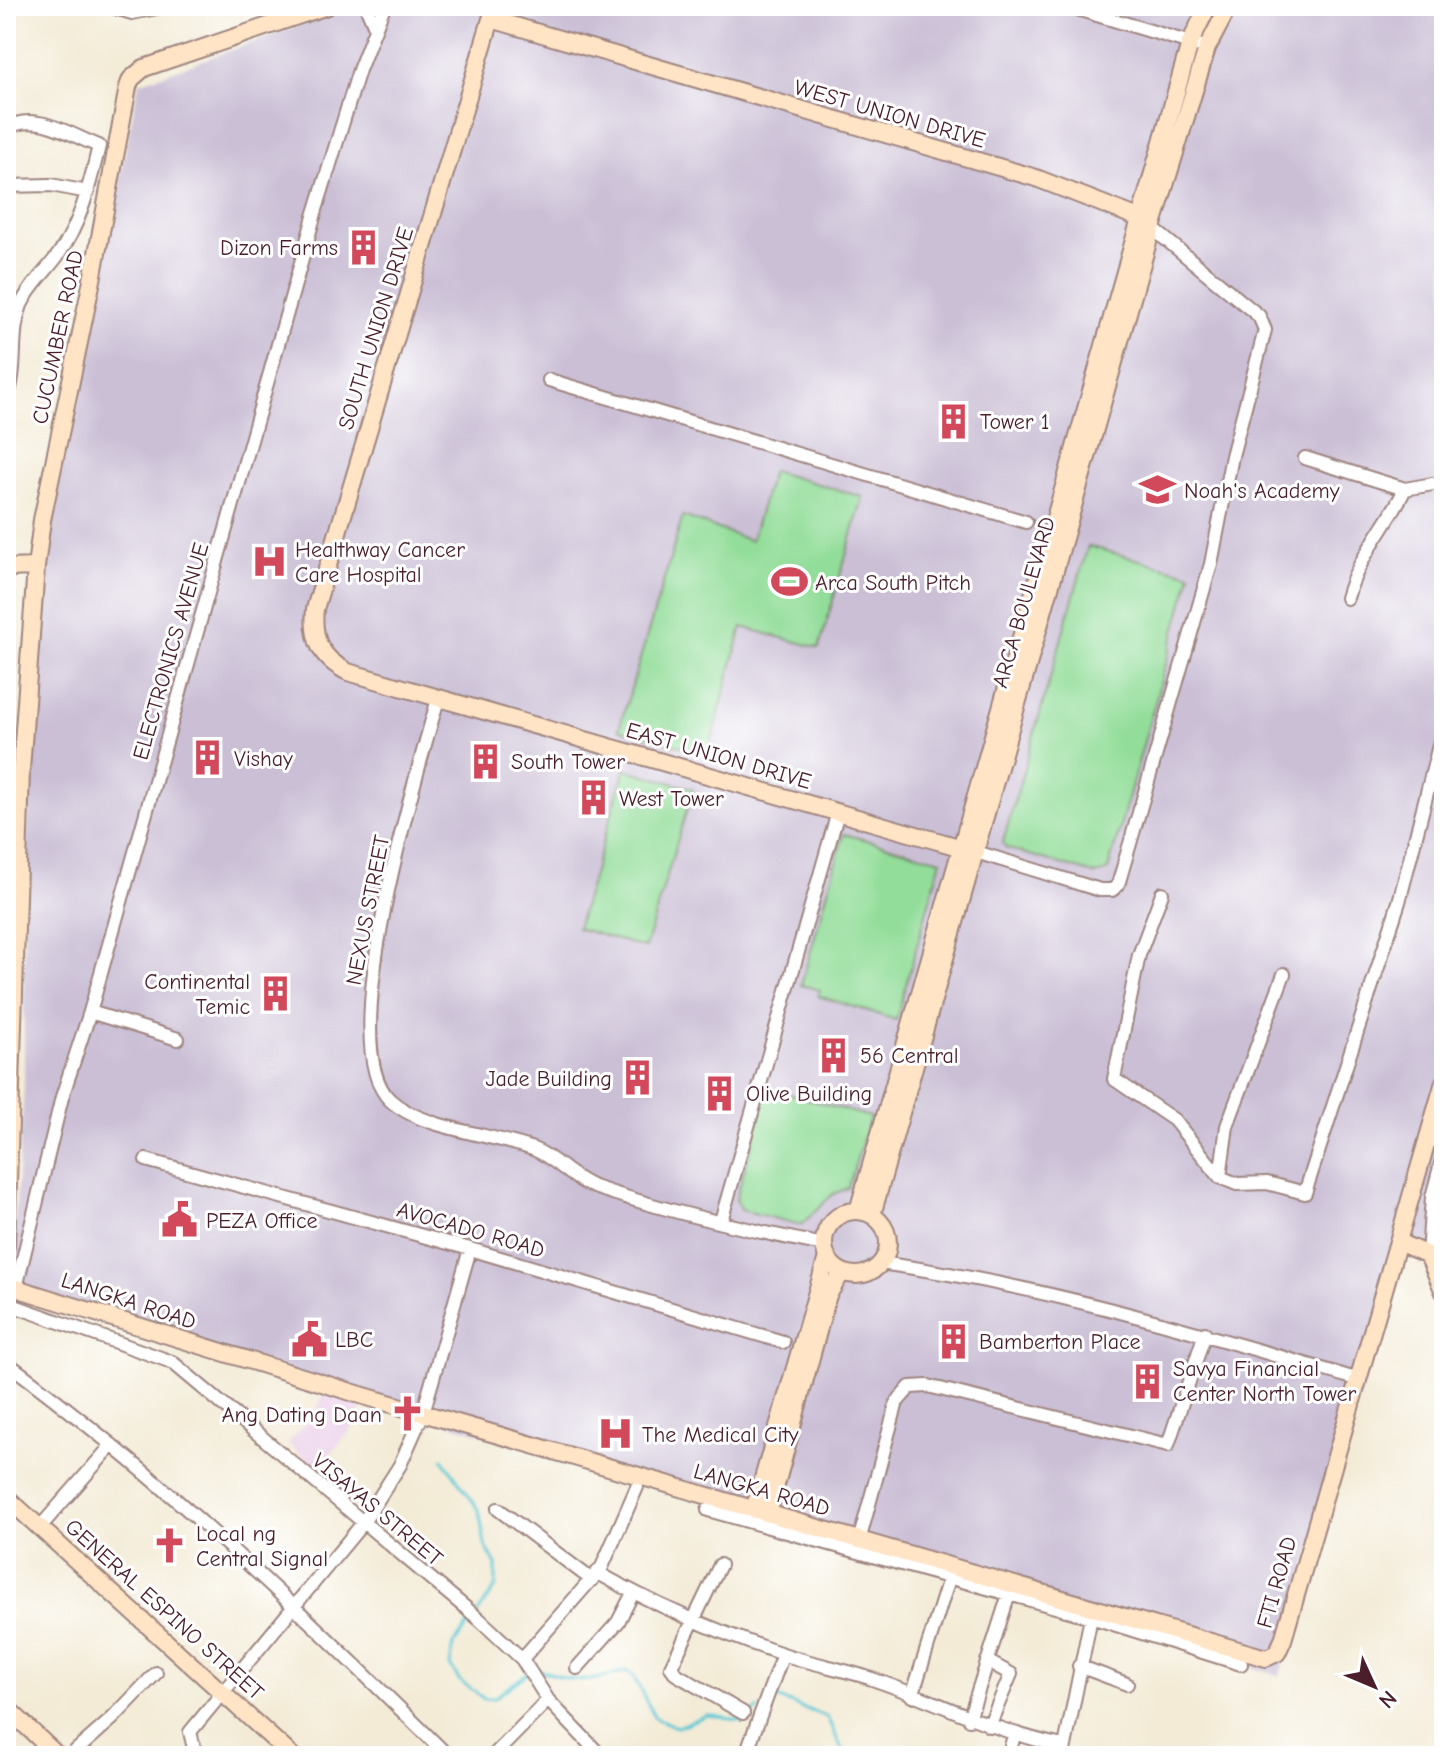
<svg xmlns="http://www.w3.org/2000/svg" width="1450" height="1762" font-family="'Comic Neue',sans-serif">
	<rect width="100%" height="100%" fill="#fff"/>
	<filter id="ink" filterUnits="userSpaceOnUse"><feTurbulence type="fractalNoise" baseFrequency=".0125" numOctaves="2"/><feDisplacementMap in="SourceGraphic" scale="16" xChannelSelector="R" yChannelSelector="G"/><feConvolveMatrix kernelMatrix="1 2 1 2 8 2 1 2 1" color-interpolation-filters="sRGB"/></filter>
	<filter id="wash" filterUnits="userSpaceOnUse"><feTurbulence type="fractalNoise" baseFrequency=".006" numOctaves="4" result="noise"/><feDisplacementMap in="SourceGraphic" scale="32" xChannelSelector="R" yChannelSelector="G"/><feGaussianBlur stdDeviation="1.8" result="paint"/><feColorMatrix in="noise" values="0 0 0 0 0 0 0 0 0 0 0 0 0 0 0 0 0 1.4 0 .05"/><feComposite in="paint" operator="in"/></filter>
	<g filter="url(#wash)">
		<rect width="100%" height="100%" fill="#f3ebd6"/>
		<path fill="#ecd1ea" d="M324,1393l39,10 -4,17 -42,50 -29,-27 29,-33z"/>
		<path fill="#cbbfd5" d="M354,6h1090v1264l-40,-16 -96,306 -28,116 -1270,-385 14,-201v-186l16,-330 99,-491z"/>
		<path fill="#92dd99" stroke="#6e7e62" stroke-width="2" d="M772,471l91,26 -44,151 -77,-21 -34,127 -89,-25 64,-213 68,25z
			M1088,546l103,28 -83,296 -11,5 -91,-27 -3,-6z
			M625,769l68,20 -48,159 -68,-20z
			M844,834l97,26 -45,160 -78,-24 2,-6 -19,-5z
			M768,1088l102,29 -22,71 -15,6 -32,31 -60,-15 -5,-11z"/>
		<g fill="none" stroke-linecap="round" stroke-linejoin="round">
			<path stroke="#5cc7d4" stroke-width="3" d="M443,1459l36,51 6,35 11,20v22l-18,26
				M472,1620l-18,24 -4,21 9,15 25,19 10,-1 34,-25
				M539,1670c46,14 43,13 88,1l6,4 22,43 22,9 30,-12 36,6 15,-12
				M770,1699l4,-2 53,20 18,39"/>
		</g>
	</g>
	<g filter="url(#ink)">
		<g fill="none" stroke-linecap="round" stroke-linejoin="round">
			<defs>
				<path id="street" d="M109,6l23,7 34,-7
					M366,6l9,21
					M1067,6l140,42
					M6,129c28,-19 64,6 93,17 -9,37 -18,78 -41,109 -12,17 -28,30 -37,50 -12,31 -2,62 -15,96
					M6,186l45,-1 37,7
					M549,380l477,142
					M1305,458l100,31 39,-7
					M1347,598c11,-41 40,-72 58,-109
					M438,699c-20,71 -106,347 -48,401 31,29 102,34 143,49 22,8 38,30 61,38 74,25 153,43 230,58
					M976,852l124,38h12l6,-5 93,-321 21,-108 33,-126 -6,-14 -107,-88
					M1162,893l-23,62 -25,124 60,41 46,57 17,7 30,-1 38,10 94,-291 45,-176
					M90,1012l88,27
					M146,1160l324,89 313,93
					M1220,1177l7,-51 57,-152
					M721,1221l117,-409
					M1428,1255l4,-58 12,-45
					M880,1263c162,22 320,70 476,116
					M16,1288l46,-191 28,-85 225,-799 44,-143 25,-64
					M6,1303l166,59 307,257 43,40 26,41 53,56
					M6,1362c159,118 301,255 442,394
					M1168,1445l37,-112
					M498,1509l94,71
					M708,1510l383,107 150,47
					M41,1526l71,-81
					M859,1541l38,-139 13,-15 18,-1 240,59
					M720,1565l-49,102 5,7 67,39
					M598,1573c59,33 121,60 185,81 29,10 60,15 89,25 66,22 121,53 191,67
					M522,1659l80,-92 35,-80
					M987,1661l24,13 -22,52
					M1079,1666l48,18
					M577,1668l41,-46 15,-29
					M912,1696l35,-111
					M969,1719l40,-125
					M6,1739l2,-30
					M70,1756l43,-38 43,-45
					M196,1756l-6,-24 173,-209 37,-58 23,-52 47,-164
					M493,1756l55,-56
					M745,1756l38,-102
					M1008,1756l6,-20
					M1063,1756l28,-139"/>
				<path id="secondary" d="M491,19l-176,590c-3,30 5,49 33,63l628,180
					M491,19l545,159 103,40 9,6
					M6,568l30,-1
					M858,1211l332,-1168 18,-37
					M824 1243a32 32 0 1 1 64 0a32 32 0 1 1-64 0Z
					M872,1215l280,-987 55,-180 22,-42
					M1398,1242l30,13 16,37
					M6,1246l15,-476 15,-203 6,-47 50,-240 36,-193 3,-8 13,-11 183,-62
					M6,1285l358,111 902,262 11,-5 6,-13 161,-558
					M6,1497l286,259
					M754,1510l73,-253
					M768,1514l60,-219 14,-23
					M6,1707l52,49"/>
			</defs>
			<use href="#street" stroke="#9e8580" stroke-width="16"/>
			<use href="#secondary" stroke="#9e8580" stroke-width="20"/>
			<use href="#street" stroke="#fff" stroke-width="12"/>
			<use href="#secondary" stroke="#ffe4c6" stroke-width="16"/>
		</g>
	</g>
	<defs>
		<symbol id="building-bare" viewBox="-9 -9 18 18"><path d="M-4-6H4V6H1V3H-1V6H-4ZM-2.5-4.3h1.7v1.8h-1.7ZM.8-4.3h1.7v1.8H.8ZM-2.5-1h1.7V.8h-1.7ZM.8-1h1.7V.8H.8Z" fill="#d1495b" stroke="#fff" stroke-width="2.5" paint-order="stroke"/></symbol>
		<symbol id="school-bare" viewBox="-9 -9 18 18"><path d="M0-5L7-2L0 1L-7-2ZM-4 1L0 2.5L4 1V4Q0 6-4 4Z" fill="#d1495b" stroke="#fff" stroke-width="2.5" paint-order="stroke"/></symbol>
		<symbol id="hospital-bare" viewBox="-9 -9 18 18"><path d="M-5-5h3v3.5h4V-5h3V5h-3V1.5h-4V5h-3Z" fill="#d1495b" stroke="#fff" stroke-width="2.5" paint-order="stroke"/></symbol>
		<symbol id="stadium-bare" viewBox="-9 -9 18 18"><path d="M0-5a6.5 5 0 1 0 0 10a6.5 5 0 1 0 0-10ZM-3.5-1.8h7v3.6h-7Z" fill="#d1495b" stroke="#fff" stroke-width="2.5" paint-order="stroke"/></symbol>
		<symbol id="civic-bare" viewBox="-9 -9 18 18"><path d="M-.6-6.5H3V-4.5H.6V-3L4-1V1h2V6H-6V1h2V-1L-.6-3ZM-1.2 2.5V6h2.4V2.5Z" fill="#d1495b" stroke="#fff" stroke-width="2.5" paint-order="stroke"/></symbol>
		<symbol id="church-bare" viewBox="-9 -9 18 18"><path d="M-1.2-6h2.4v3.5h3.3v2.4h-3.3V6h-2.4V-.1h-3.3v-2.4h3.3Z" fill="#d1495b" stroke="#fff" stroke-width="2.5" paint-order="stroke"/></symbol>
	</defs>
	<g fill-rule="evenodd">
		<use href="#building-bare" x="338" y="222" width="51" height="51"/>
		<use href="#building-bare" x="928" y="396" width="51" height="51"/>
		<use href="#school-bare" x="1132" y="464" width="51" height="51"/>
		<use href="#hospital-bare" x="244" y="536" width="51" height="51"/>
		<use href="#stadium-bare" x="764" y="556" width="51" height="51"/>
		<use href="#building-bare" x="182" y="732" width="51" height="51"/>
		<use href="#building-bare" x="460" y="736" width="51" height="51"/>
		<use href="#building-bare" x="568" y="772" width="51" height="51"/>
		<use href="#building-bare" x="250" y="968" width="51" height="51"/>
		<use href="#building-bare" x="808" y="1030" width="51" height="51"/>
		<use href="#building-bare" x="612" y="1052" width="51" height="51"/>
		<use href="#building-bare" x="694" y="1068" width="51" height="51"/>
		<use href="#civic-bare" x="154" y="1194" width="51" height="51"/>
		<use href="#civic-bare" x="284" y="1314" width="51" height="51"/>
		<use href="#building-bare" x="928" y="1316" width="51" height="51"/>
		<use href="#building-bare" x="1122" y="1356" width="51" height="51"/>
		<use href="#church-bare" x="382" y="1388" width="51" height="51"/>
		<use href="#hospital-bare" x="590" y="1408" width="51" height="51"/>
		<use href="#church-bare" x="144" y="1520" width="51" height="51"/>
	</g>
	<g text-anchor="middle" stroke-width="6" stroke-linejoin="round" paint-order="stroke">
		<g font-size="22" fill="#4a1f2b" stroke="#fff">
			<text transform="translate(890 113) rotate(16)" y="8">WEST UNION DRIVE</text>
			<text transform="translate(375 328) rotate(-73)" y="8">SOUTH UNION DRIVE</text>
			<text transform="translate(57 337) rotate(-78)" y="8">CUCUMBER ROAD</text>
			<text transform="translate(1023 602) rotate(-74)" y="8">ARCA BOULEVARD</text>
			<text transform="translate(170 651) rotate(-74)" y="8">ELECTRONICS AVENUE</text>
			<text transform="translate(719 755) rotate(16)" y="8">EAST UNION DRIVE</text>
			<text transform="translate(367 910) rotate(-79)" y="8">NEXUS STREET</text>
			<text transform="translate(471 1229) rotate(16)" y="8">AVOCADO ROAD</text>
			<text transform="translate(129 1300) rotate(18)" y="8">LANGKA ROAD</text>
			<text transform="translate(762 1489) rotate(16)" y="8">LANGKA ROAD</text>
			<text transform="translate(378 1509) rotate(40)" y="8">VISAYAS STREET</text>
			<text transform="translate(1276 1582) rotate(-74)" y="8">FTI ROAD</text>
			<text transform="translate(165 1609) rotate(42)" y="8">GENERAL ESPINO STREET</text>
		</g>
		<g font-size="22" fill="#4a1f2b" stroke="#fff" text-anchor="start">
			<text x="338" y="255" text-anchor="end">Dizon Farms</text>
			<text x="980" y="429">Tower 1</text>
			<text x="1184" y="498">Noah's Academy</text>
			<text x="295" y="557">Healthway Cancer<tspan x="295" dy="25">Care Hospital</tspan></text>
			<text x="815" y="590">Arca South Pitch</text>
			<text x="234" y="766">Vishay</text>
			<text x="511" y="769">South Tower</text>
			<text x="619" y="806">West Tower</text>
			<text x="250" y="989" text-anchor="end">Continental<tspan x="250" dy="25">Temic</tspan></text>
			<text x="860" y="1063">56 Central</text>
			<text x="612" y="1086" text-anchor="end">Jade Building</text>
			<text x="746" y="1101">Olive Building</text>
			<text x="206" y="1228">PEZA Office</text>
			<text x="335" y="1347">LBC</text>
			<text x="979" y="1349">Bamberton Place</text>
			<text x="1173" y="1376">Savya Financial<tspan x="1173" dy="25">Center North Tower</tspan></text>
			<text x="382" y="1422" text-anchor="end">Ang Dating Daan</text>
			<text x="642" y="1442">The Medical City</text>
			<text x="196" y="1541">Local ng<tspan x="196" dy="25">Central Signal</tspan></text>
		</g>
	</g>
	<rect width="1450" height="1762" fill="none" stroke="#fff" stroke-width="32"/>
	<g transform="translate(1374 1686) rotate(134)" stroke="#ffffff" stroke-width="6" paint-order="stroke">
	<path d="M0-6L14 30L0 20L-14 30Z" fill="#4a1f2b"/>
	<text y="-12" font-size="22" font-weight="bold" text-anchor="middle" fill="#4a1f2b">N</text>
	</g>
</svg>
